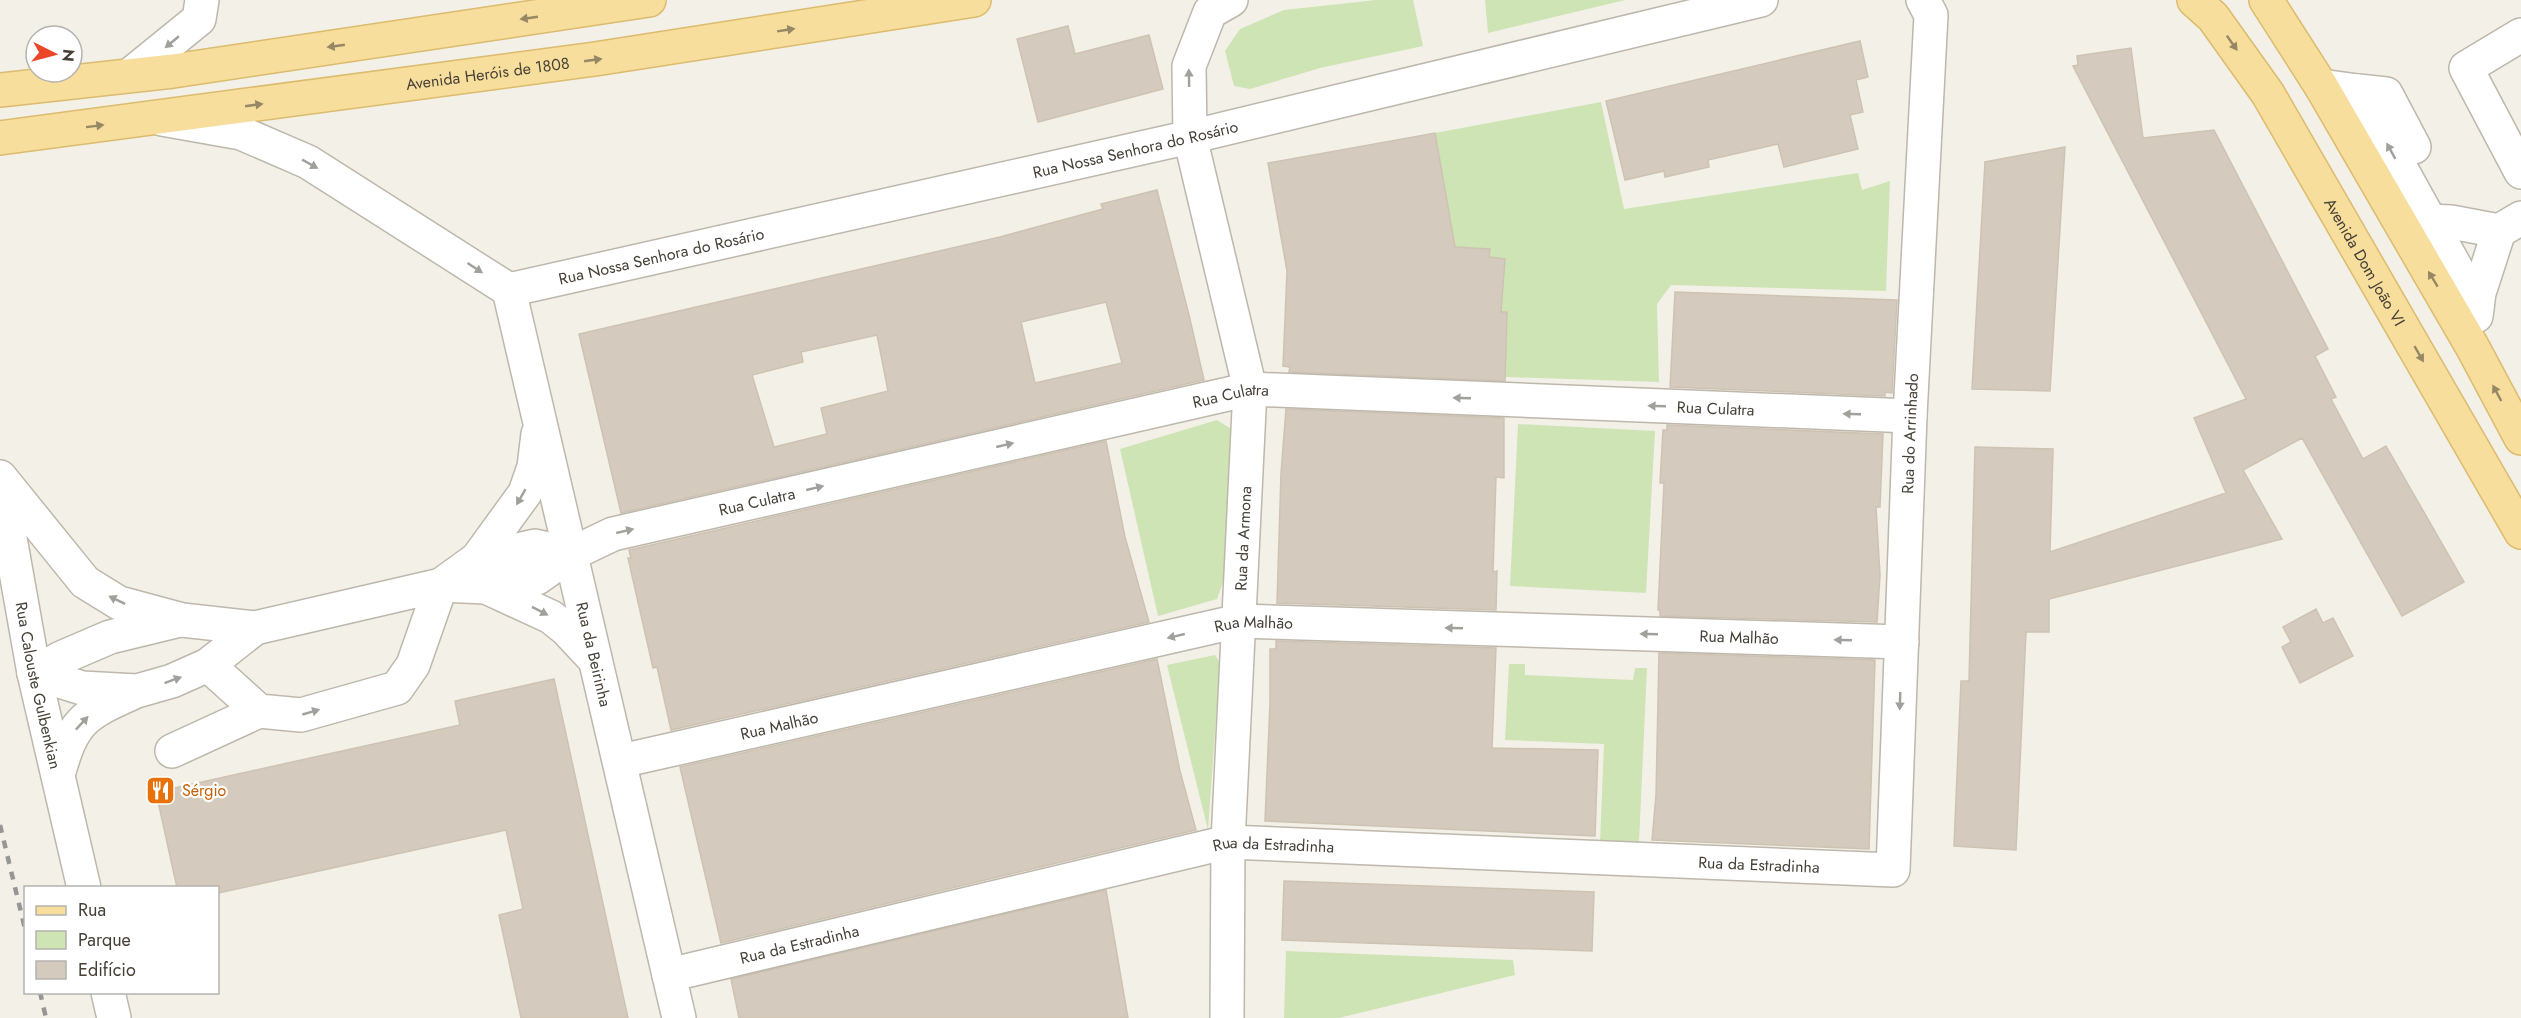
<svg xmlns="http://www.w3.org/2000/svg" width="2521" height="1018" font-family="Jost,sans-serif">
	<rect width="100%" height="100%" fill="#f3f0e8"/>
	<path fill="#cee4b4" d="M1376,0h37l10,46 -103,22 -70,21 -16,-3 -9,-35 15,-22 44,-19z
		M1485,0h140l-137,33z
		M1601,102l23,107 234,-36 4,17 28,-9 -4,110 -215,-6 -14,19 2,78 -154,-5 2,-64 -26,-2 21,-19 3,-33 -16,-2v-8l-34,-2 -20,-114z
		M1217,420l16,10 4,14 -13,135 -7,20 -59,17 -38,-167z
		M1518,424l137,7 -9,162 -136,-7z
		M1215,655l5,8 -12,167 -41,-165z
		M1509,664h16v11l108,5 2,-12h12l-8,174 -39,1 4,-99 -99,-4z
		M1286,951l227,9 2,15 -176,43h-55z"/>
	<path fill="#d4cbbe" stroke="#cec3b2" stroke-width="1.5" fill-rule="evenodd" d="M1068,26l7,28 74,-19 14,54 -125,33 -21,-83z
		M1860,41l8,36 -12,3 7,32 -13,3 8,34 -74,18 -6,-23 -70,16 1,7 -44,10 -1,-6 -39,9 -19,-79z
		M2131,48l12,90 71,-8 114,219 -13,7 21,41 -5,2 32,60 23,-13 78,136 -62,34 -100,-178 -59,32 39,69 -233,60v33h-23l-10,218 -62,-4 7,-165h8l6,-234 78,2 -3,103 176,-59 -32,-75 52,-19 -173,-333 5,-1 -1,-9z
		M1435,133l20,114 35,2 -1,8 16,2 -4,53h6l-2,69 -216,-9 1,-5 -7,-1 4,-95 -19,-108z
		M2065,147l-15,244 -78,-2 13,-227z
		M1157,190l32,125 15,65 -583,133 -42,-179 421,-97 103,-28 -2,-5zM1106,302l16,61 -87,20 -14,-61zM877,335l11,56 -67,17 6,26 -53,13 -22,-72 51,-13 -2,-10z
		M1675,292l222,8 -5,93 -7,-1v4l-215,-9z
		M1286,409l218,9v60l-8,-1 -3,95 4,-1 -1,39 -219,-7 4,-130z
		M1667,425l216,9 -3,73h-4l4,68 -3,47 -217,-6v-6h-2l6,-127h-4l3,-53h4z
		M1106,441l19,96 24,85 -478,108 -14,-63 -4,1 -25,-110h3l-2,-8z
		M2316,609l7,14 10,-5 20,38 -53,27 -18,-36 9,-5 -8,-15z
		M1276,641l220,7 -4,100 106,2 -3,86 -330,-15 5,-119v-53h6z
		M1659,653l216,7 -6,189 -217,-9 4,-45z
		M1157,659l23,112 16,59 -475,113 -41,-176z
		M554,679l74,339h-107l-22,-103 24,-6 -17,-79 -288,63v-5h-41l-21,-96 304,-67 -5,-24z
		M1284,881l310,11 -2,59 -310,-11z
		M1106,890l22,128h-389l-8,-39z"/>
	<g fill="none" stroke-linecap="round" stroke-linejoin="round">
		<defs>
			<g id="minor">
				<path d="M2521,35l-55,33 55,104"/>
				<path d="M130,75l69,-56 3,-19"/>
				<path d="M2321,86l37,5 119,215"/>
				<path d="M2358,91l28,3 28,53"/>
				<path d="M162,119l79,14 67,29 201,128"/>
				<path d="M2429,221l22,1 48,9 22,-13"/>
				<path id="s1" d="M509,290l681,-153 571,-137"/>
				<path id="s2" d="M509,290l170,728"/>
				<path d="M2476,316l3,-23 20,-62"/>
				<path id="s3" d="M0,477l85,105 34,21 63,17 73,8 186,-43 45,2 51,-9 34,-24 42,-20 637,-145 660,27"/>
				<path id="s4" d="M0,482l34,191 50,215"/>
				<path d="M477,559l48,-66 9,-26 4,-33"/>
				<path d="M486,587l65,30 15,12 29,31"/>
				<path d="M208,665l51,46 42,4 96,-27 16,-23 28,-80 36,-26 58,-13 36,8"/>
				<path d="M34,673l48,15 55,3 35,-10 36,-16 47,-37"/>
				<path d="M34,673l27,-15 49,-21 70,-17"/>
				<path d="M172,751l87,-40"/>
				<path id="s5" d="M621,761l618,-140 663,21"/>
				<path d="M58,775c15,-54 25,-60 74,-82"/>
				<path id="s6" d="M669,975l559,-133 665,28 17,-454 21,-401 -8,-15"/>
				<path d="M108,992l6,26"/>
				<path id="s7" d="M1227,1018l1,-176 22,-453 -60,-252 -1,-71 21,-54 21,-12"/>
			</g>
			<g id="major">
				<path id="s8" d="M2194,0l19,17 55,77 253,438"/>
				<path d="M2266,0l55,86 152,262 48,90"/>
				<path d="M0,90l173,-19 476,-71"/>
				<path id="s9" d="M0,138l595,-79 379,-59"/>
			</g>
		</defs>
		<use href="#minor" stroke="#beb7ab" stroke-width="36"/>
		<use href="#major" stroke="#dbbb6d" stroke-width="36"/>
		<use href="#minor" stroke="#fff" stroke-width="33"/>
		<use href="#major" stroke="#f7de9d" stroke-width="33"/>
		<path stroke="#969696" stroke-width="4.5" stroke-dasharray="8 8" stroke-linecap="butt" d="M0,825l26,108
			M40,992l6,26"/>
	</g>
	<defs><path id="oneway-solid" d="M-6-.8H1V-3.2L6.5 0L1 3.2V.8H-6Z" transform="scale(1.5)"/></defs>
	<g fill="#968765">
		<use href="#oneway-solid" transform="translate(529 18) rotate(172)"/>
		<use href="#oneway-solid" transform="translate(786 30) rotate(-9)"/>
		<use href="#oneway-solid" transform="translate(2232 43) rotate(55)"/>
		<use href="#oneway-solid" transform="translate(336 46) rotate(172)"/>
		<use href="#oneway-solid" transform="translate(593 60) rotate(-8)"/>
		<use href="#oneway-solid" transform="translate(254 105) rotate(-8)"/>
		<use href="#oneway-solid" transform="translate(95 126) rotate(-7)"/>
		<use href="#oneway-solid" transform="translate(2433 279) rotate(-121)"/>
		<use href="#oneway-solid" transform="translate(2419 354) rotate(60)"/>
		<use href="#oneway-solid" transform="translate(2497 393) rotate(-118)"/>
	</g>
	<g fill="#a2a09b">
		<use href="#oneway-solid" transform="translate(172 42) rotate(140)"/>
		<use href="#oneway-solid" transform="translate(1189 78) rotate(-91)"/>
		<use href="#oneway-solid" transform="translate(2391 151) rotate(-119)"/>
		<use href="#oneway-solid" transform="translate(310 164) rotate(29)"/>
		<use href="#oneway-solid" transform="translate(475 268) rotate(33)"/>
		<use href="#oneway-solid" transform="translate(1462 398) rotate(-178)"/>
		<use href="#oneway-solid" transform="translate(1657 406) rotate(-178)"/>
		<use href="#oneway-solid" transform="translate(1852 414) rotate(-178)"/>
		<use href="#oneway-solid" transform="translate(1005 445) rotate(-13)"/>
		<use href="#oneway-solid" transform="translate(815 488) rotate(-13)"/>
		<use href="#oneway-solid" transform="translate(521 497) rotate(120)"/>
		<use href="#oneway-solid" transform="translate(625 531) rotate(-13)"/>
		<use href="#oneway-solid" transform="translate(117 600) rotate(-154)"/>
		<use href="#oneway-solid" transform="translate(540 611) rotate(27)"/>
		<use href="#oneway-solid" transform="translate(1454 628) rotate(-178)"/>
		<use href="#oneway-solid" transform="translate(1649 634) rotate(-178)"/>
		<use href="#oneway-solid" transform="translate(1176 636) rotate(167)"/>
		<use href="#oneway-solid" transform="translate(1843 640) rotate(-178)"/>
		<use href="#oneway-solid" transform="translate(173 680) rotate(-20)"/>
		<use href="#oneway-solid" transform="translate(1900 701) rotate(92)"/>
		<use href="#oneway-solid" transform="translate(311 712) rotate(-16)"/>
		<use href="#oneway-solid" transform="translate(82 723) rotate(-47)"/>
	</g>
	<defs>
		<symbol id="restaurant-square" viewBox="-11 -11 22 22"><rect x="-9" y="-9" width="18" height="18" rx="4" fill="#e8710a" stroke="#fff"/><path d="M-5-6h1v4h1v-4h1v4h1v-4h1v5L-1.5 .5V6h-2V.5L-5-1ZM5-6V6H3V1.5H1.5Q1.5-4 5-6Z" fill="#fff"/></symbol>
	</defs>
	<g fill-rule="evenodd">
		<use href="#restaurant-square" x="144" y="774" width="33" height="33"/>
	</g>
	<g text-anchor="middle" stroke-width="4.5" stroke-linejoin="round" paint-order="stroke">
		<g font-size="16" fill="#464037" stroke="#fff">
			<text dy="6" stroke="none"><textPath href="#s9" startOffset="492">Avenida Heróis de 1808</textPath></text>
			<text dy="6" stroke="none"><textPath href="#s1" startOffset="642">Rua Nossa Senhora do Rosário</textPath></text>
			<text dy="6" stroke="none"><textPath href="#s1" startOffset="156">Rua Nossa Senhora do Rosário</textPath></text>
			<text dy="6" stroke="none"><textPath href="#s8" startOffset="314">Avenida Dom João VI</textPath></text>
			<text dy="6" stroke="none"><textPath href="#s3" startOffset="1323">Rua Culatra</textPath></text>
			<text dy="6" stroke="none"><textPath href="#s3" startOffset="1809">Rua Culatra</textPath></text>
			<text dy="6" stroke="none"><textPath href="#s6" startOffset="1677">Rua do Arrinhado</textPath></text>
			<text dy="6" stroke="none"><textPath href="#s3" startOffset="837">Rua Culatra</textPath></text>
			<text dy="6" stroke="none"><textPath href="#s7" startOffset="480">Rua da Armona</textPath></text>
			<text dy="6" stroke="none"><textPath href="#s5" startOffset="648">Rua Malhão</textPath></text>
			<text dy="6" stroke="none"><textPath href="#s5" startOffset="1134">Rua Malhão</textPath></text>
			<text dy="6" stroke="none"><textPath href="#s2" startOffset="374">Rua da Beirinha</textPath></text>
			<text dy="6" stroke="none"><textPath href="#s4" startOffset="207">Rua Calouste Gulbenkian</textPath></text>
			<text dy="6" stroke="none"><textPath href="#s5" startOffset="162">Rua Malhão</textPath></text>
			<text dy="6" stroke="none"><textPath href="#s6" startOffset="620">Rua da Estradinha</textPath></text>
			<text dy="6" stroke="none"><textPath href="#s6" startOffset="1106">Rua da Estradinha</textPath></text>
			<text dy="6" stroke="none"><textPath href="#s6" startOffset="134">Rua da Estradinha</textPath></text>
		</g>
		<g font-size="16" fill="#c56008" stroke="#fff" text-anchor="start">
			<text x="182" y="796">Sérgio</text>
		</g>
	</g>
	<rect x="24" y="886" width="195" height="108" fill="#ffffff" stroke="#b5b3af" stroke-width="1.5"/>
	<rect x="36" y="906" width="30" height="9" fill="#f7de9d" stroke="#b5b3af" stroke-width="1.5"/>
	<text x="78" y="916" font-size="18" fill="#464037">Rua</text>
	<rect x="36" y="931" width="30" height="18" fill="#cee4b4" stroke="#b5b3af" stroke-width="1.5"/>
	<text x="78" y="946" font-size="18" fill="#464037">Parque</text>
	<rect x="36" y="961" width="30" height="18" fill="#d4cbbe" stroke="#b5b3af" stroke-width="1.5"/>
	<text x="78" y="976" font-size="18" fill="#464037">Edifício</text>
	<g transform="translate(54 54) rotate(96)"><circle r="28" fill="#ffffff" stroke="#b5b3af" stroke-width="1.5"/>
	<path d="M0-4.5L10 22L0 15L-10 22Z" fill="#eb4627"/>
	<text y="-9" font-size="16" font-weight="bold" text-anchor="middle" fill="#464037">N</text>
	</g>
</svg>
